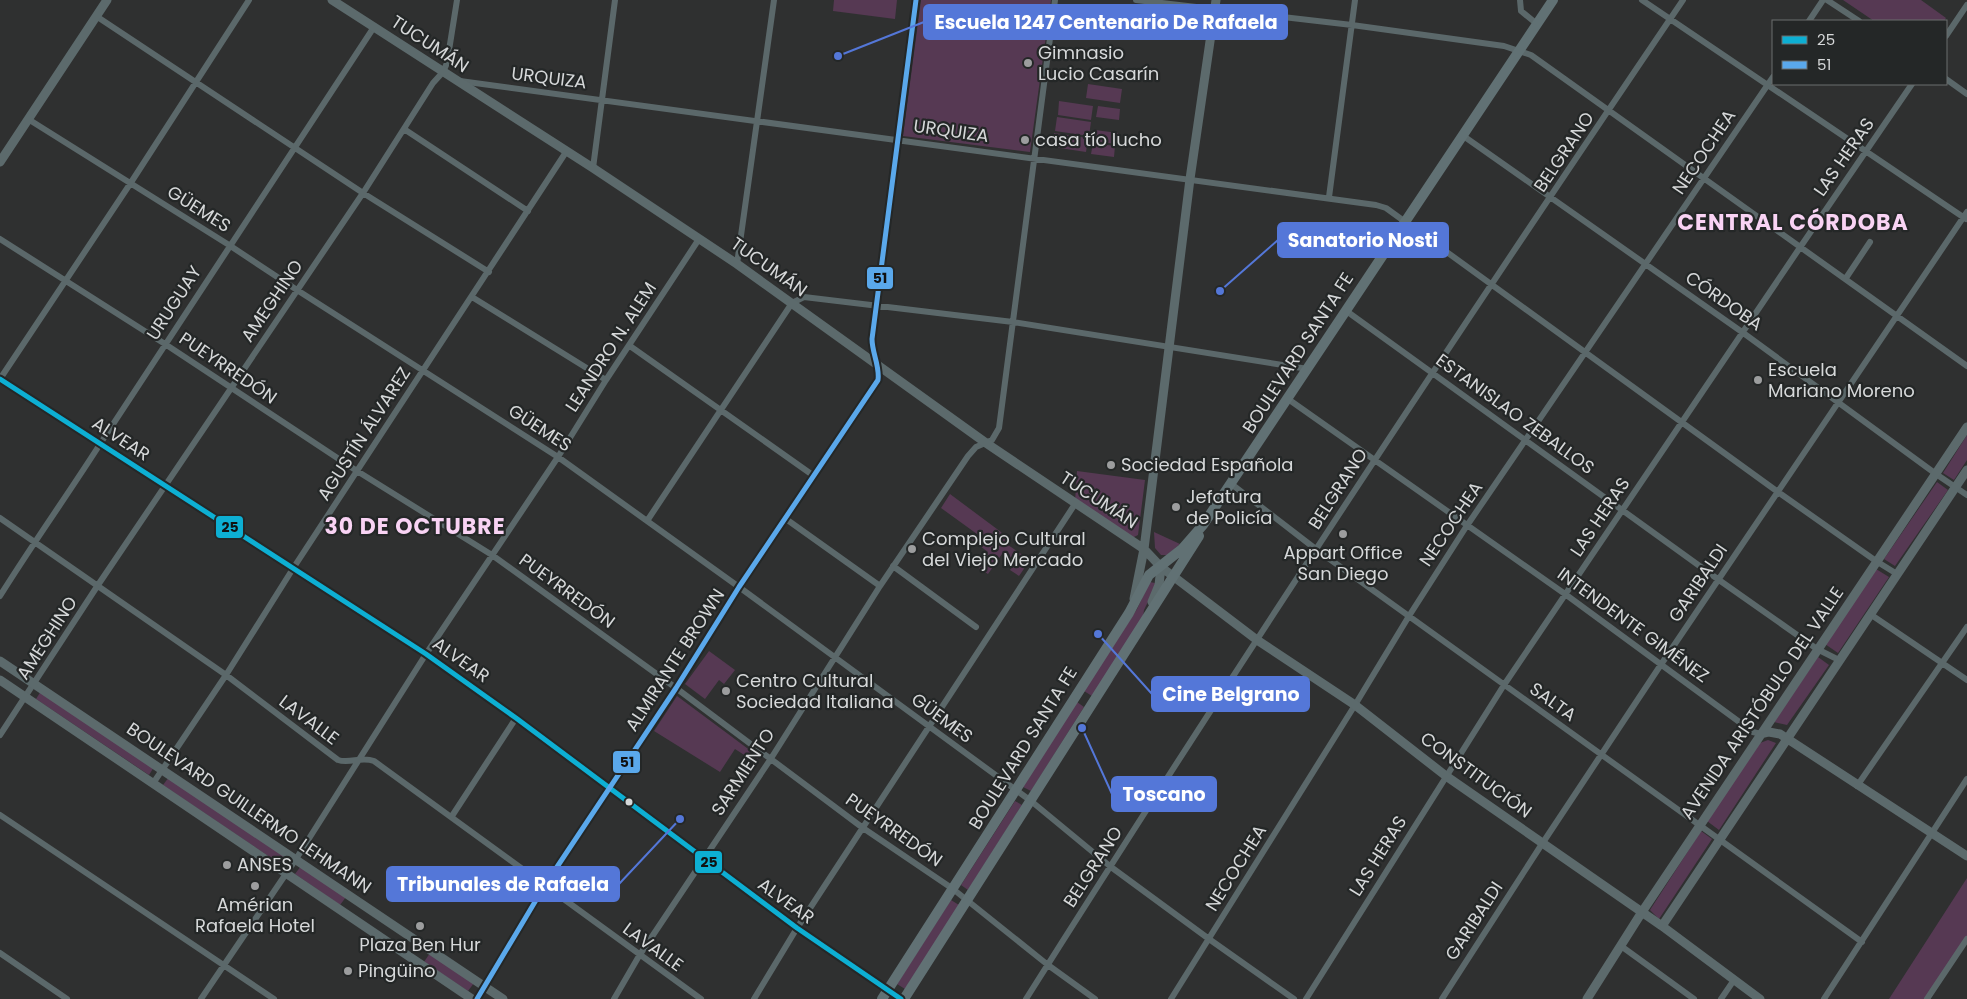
<svg xmlns="http://www.w3.org/2000/svg" width="1967" height="999" font-family="Poppins,sans-serif">
	<rect width="100%" height="100%" fill="#2f3030"/>
	<path fill="#563953" d="M834,0h63l-2,19 -62,-8z
		M921,0h130l-21,152 -127,-16z
		M1843,0h78l25,18 -2,3h-70z
		M1088,84l34,5 -2,14 -34,-5z
		M1059,101l34,5 -2,14 -33,-5z
		M1098,106l22,3 -1,11 -23,-3z
		M1057,117l34,5 -2,14 -34,-5z
		M1095,130l23,3 -2,11 -22,-3z
		M1054,133l34,5 -2,14 -33,-5z
		M1093,143l22,3 -1,11 -23,-3z
		M1967,435v25l-13,20 -11,-7z
		M1077,471l68,9 -7,55 -6,3 -57,-36z
		M1937,482l11,8 -53,76 -11,-7z
		M950,494l51,38 7,13 22,15 -11,16 -9,-6 4,-6 -7,-5 3,-4 -6,-4 -16,23 -11,-7 11,-15 -16,-12 5,-6 -36,-26z
		M1154,532l26,12 -13,11h-6l-6,-7z
		M1876,569l13,8 -51,76 -13,-9z
		M1150,582l5,1 1,2 -12,25 -1,7 -51,79 -8,-5 53,-82z
		M709,651l26,19 -11,14 -5,-4 -14,19 -20,-15z
		M1818,657l11,8 -42,60 -13,-3z
		M41,691l113,76 -5,8 -113,-76z
		M677,696l82,61 -4,5 -20,-13 -15,23 -66,-41z
		M1077,702l7,5 -53,84 -8,-4z
		M1768,740l8,3 -57,87 -12,-9 53,-78z
		M169,777l116,79 -5,8 -117,-79z
		M1015,801l7,4 -54,85 -7,-5z
		M1701,831l11,8 -53,80 -9,-9z
		M301,866l45,31 -6,8 -45,-31z
		M1967,878v58l-42,63h-36z
		M951,900l8,5 -54,84 -8,-5z
		M430,953l44,30 -6,8 -44,-29z"/>
	<g fill="none" stroke-linecap="round" stroke-linejoin="round">
		<path stroke="#5b686a" stroke-width="6" d="M1136,0l216,25 152,21 27,9 436,311
			M1520,0l1,11 16,13
			M1642,0l324,219
			M1827,0l32,21
			M96,16l267,177 126,79
			M1809,21l14,-21
			M1946,36l21,-31
			M1946,79l21,15
			M460,81l916,124 10,3 392,284 98,69 21,13
			M28,119l201,126 68,45 261,167 181,130 292,214 80,66 98,72 85,60
			M404,129l124,82
			M1462,135l280,197 194,142 31,21
			M593,168l22,-168
			M1329,197l26,-197
			M0,239l165,105 192,127 135,84 184,133 187,140 90,61 95,76 47,34
			M737,264l37,-264
			M1846,278l24,-36
			M472,297l134,83
			M1345,310l374,270 98,69 22,11
			M630,346l184,130
			M0,379l426,275 90,64 281,210 104,71
			M0,379l130,-195 119,-184
			M1288,399l277,195 188,138 8,2
			M1230,483l87,67 545,392
			M0,518l226,157 112,85c12,4 23,-4 36,1l327,238
			M786,519l94,67
			M647,521l145,-218 12,-6 209,25 295,47
			M893,566l83,61
			M0,596c33,-53 69,-103 102,-155 90,-138 181,-276 272,-414
			M1870,614l97,66
			M0,735l98,-150 265,-392 70,-110 10,-11 4,-9 10,-63
			M154,782l72,-107 68,-108 272,-415
			M1857,786l110,-159
			M0,815l274,184
			M452,816l64,-98
			M1621,946l73,53
			M0,953l67,46
			M201,999l95,-140 130,-205 132,-197 48,-77 93,-141
			M477,999l68,-114 131,-197 63,-101 139,-207c2,-14 -6,-27 -6,-41l44,-339
			M614,999l25,-43 131,-196 110,-174 88,-130 8,-9 16,-7 7,-12 56,-428
			M754,999l43,-71 278,-424
			M1026,999c213,-337 433,-669 657,-999
			M1171,999l184,-294 54,-89 57,-89 307,-450
			M1306,999l198,-314 297,-439 111,-162
			M1442,999l98,-152 120,-181 307,-454
			M1721,999l13,-19
			M1824,999l143,-220
			M1927,999l40,-60"/>
		<path stroke="#5c6a6c" stroke-width="9" d="M332,0l261,168 144,96 249,179 158,106 17,18 96,73 98,65 91,71 216,150 98,73
			M0,162l107,-162
			M1134,599l10,-50 46,-370 26,-179
			M1152,602l7,-17 2,-18
			M0,661l503,338
			M0,680l472,319
			M1761,734l8,-2 11,2 187,122
			M1662,926l305,-456
			M1587,999l55,-87 325,-485"/>
		<path stroke="#617174" stroke-width="10" d="M882,999l247,-386 20,-38 33,-26 21,-24 350,-525
			M904,999l295,-463"/>
		<defs>
			<path id="bus-1" d="M0,379l426,275 90,64 281,210 104,71"/>
			<path id="bus-2" d="M477,999l68,-114 131,-197 63,-101 139,-207c2,-14 -6,-27 -6,-41l44,-339"/>
		</defs>
		<use href="#bus-1" stroke="#242727" stroke-width="9"/>
		<use href="#bus-2" stroke="#242727" stroke-width="9"/>
		<use href="#bus-1" stroke="#0dafd3" stroke-width="5"/>
		<use href="#bus-2" stroke="#5aa8eb" stroke-width="5"/>
	</g>
	<g fill="#9c9d9e" stroke="#242727" stroke-width="2">
		<circle cx="1028" cy="63" r="5"/>
		<circle cx="1025" cy="140" r="5"/>
		<circle cx="1758" cy="380" r="5"/>
		<circle cx="1111" cy="465" r="5"/>
		<circle cx="1176" cy="507" r="5"/>
		<circle cx="1343" cy="534" r="5"/>
		<circle cx="912" cy="549" r="5"/>
		<circle cx="726" cy="691" r="5"/>
		<circle cx="227" cy="865" r="5"/>
		<circle cx="255" cy="886" r="5"/>
		<circle cx="420" cy="926" r="5"/>
		<circle cx="348" cy="971" r="5"/>
	</g>
	<circle fill="#d6d8d9" stroke="#242727" stroke-width="2" cx="629" cy="802" r="4.5"/>
	<g text-anchor="middle" stroke-width="4.5" stroke-linejoin="round" paint-order="stroke">
		<g font-size="18" fill="#d6d8d9" stroke="#242727">
			<text transform="translate(430 44) rotate(33)" y="6">TUCUMÁN</text>
			<text transform="translate(549 78) rotate(7)" y="6">URQUIZA</text>
			<text transform="translate(951 131) rotate(8)" y="6">URQUIZA</text>
			<text transform="translate(1564 152) rotate(-56)" y="6">BELGRANO</text>
			<text transform="translate(1704 152) rotate(-56)" y="6">NECOCHEA</text>
			<text transform="translate(1844 157) rotate(-55)" y="6">LAS HERAS</text>
			<text transform="translate(199 209) rotate(32)" y="6">GÜEMES</text>
			<text transform="translate(769 267) rotate(35)" y="6">TUCUMÁN</text>
			<text transform="translate(272 301) rotate(-56)" y="6">AMEGHINO</text>
			<text transform="translate(1724 301) rotate(35)" y="6">CÓRDOBA</text>
			<text transform="translate(174 303) rotate(-57)" y="6">URUGUAY</text>
			<text transform="translate(611 347) rotate(-57)" y="6">LEANDRO N. ALEM</text>
			<text transform="translate(1298 353) rotate(-57)" y="6">BOULEVARD SANTA FE</text>
			<text transform="translate(228 368) rotate(34)" y="6">PUEYRREDÓN</text>
			<text transform="translate(1515 414) rotate(36)" y="6">ESTANISLAO ZEBALLOS</text>
			<text transform="translate(540 428) rotate(33)" y="6">GÜEMES</text>
			<text transform="translate(364 434) rotate(-57)" y="6">AGUSTÍN ÁLVAREZ</text>
			<text transform="translate(121 439) rotate(33)" y="6">ALVEAR</text>
			<text transform="translate(1338 489) rotate(-57)" y="6">BELGRANO</text>
			<text transform="translate(1099 500) rotate(33)" y="6">TUCUMÁN</text>
			<text transform="translate(1600 517) rotate(-56)" y="6">LAS HERAS</text>
			<text transform="translate(1451 524) rotate(-56)" y="6">NECOCHEA</text>
			<text transform="translate(1698 583) rotate(-56)" y="6">GARIBALDI</text>
			<text transform="translate(567 591) rotate(36)" y="6">PUEYRREDÓN</text>
			<text transform="translate(1633 625) rotate(36)" y="6">INTENDENTE GIMÉNEZ</text>
			<text transform="translate(47 638) rotate(-57)" y="6">AMEGHINO</text>
			<text transform="translate(461 660) rotate(35)" y="6">ALVEAR</text>
			<text transform="translate(675 660) rotate(-57)" y="6">ALMIRANTE BROWN</text>
			<text transform="translate(1553 702) rotate(36)" y="6">SALTA</text>
			<text transform="translate(1762 703) rotate(-56)" y="6">AVENIDA ARISTÓBULO DEL VALLE</text>
			<text transform="translate(942 718) rotate(36)" y="6">GÜEMES</text>
			<text transform="translate(309 720) rotate(37)" y="6">LAVALLE</text>
			<text transform="translate(1023 748) rotate(-58)" y="6">BOULEVARD SANTA FE</text>
			<text transform="translate(743 772) rotate(-57)" y="6">SARMIENTO</text>
			<text transform="translate(1476 775) rotate(36)" y="6">CONSTITUCIÓN</text>
			<text transform="translate(249 808) rotate(34)" y="6">BOULEVARD GUILLERMO LEHMANN</text>
			<text transform="translate(894 830) rotate(35)" y="6">PUEYRREDÓN</text>
			<text transform="translate(1378 856) rotate(-58)" y="6">LAS HERAS</text>
			<text transform="translate(1093 867) rotate(-57)" y="6">BELGRANO</text>
			<text transform="translate(1236 868) rotate(-58)" y="6">NECOCHEA</text>
			<text transform="translate(786 901) rotate(36)" y="6">ALVEAR</text>
			<text transform="translate(1474 921) rotate(-57)" y="6">GARIBALDI</text>
			<text transform="translate(653 947) rotate(36)" y="6">LAVALLE</text>
		</g>
		<g font-size="18" fill="#d6d8d9" stroke="#242727" text-anchor="start">
			<text x="1038" y="59">Gimnasio<tspan x="1038" dy="21">Lucio Casarín</tspan></text>
			<text x="1035" y="146">casa tío lucho</text>
			<text x="1768" y="376">Escuela<tspan x="1768" dy="21">Mariano Moreno</tspan></text>
			<text x="1121" y="471">Sociedad Española</text>
			<text x="1186" y="503">Jefatura<tspan x="1186" dy="21">de Policía</tspan></text>
			<text x="922" y="545">Complejo Cultural<tspan x="922" dy="21">del Viejo Mercado</tspan></text>
			<text x="1343" y="559" text-anchor="middle">Appart Office<tspan x="1343" dy="21">San Diego</tspan></text>
			<text x="736" y="687">Centro Cultural<tspan x="736" dy="21">Sociedad Italiana</tspan></text>
			<text x="237" y="871">ANSES</text>
			<text x="255" y="911" text-anchor="middle">Amérian<tspan x="255" dy="21">Rafaela Hotel</tspan></text>
			<text x="420" y="951" text-anchor="middle">Plaza Ben Hur</text>
			<text x="358" y="977">Pingüino</text>
		</g>
		<g font-size="22" font-weight="bold" letter-spacing="1" fill="#f9d3f4" stroke="#242727">
			<text x="1793" y="230">CENTRAL CÓRDOBA</text>
			<text x="415" y="534">30 DE OCTUBRE</text>
		</g>
	</g>
	<path fill="none" stroke="#5477d8" stroke-width="2" d="M838 56L924 22M1220 291L1278 240M1098 634L1152 694M1082 728L1112 794M680 819L619 884"/>
	<g fill="#5477d8" stroke="#242727" stroke-width="2">
		<circle cx="838" cy="56" r="5"/>
		<circle cx="1220" cy="291" r="5"/>
		<circle cx="1098" cy="634" r="5"/>
		<circle cx="1082" cy="728" r="5"/>
		<circle cx="680" cy="819" r="5"/>
	</g>
	<g fill="#5477d8" stroke="#5477d8" stroke-width="2">
		<rect x="924" y="5" width="363" height="34" rx="5"/>
		<rect x="1278" y="223" width="170" height="34" rx="5"/>
		<rect x="1152" y="677" width="157" height="34" rx="5"/>
		<rect x="1112" y="777" width="104" height="34" rx="5"/>
		<rect x="387" y="867" width="232" height="34" rx="5"/>
	</g>
	<g font-size="19" text-anchor="middle" font-weight="bold" fill="#fff">
		<text x="1106" y="29">Escuela 1247 Centenario De Rafaela</text>
		<text x="1363" y="247">Sanatorio Nosti</text>
		<text x="1231" y="701">Cine Belgrano</text>
		<text x="1164" y="801">Toscano</text>
		<text x="503" y="891">Tribunales de Rafaela</text>
	</g>
	<g stroke="#242727" stroke-width="2">
		<rect x="866" y="266" width="28" height="24" rx="5" fill="#5aa8eb"/>
		<rect x="215" y="515" width="29" height="24" rx="5" fill="#0dafd3"/>
		<rect x="612" y="750" width="29" height="24" rx="5" fill="#5aa8eb"/>
		<rect x="694" y="850" width="29" height="24" rx="5" fill="#0dafd3"/>
	</g>
	<g font-size="14" text-anchor="middle" font-weight="bold" fill="#111">
		<text x="880" y="283">51</text>
		<text x="230" y="532">25</text>
		<text x="627" y="767">51</text>
		<text x="709" y="867">25</text>
	</g>
	<rect x="1772" y="20" width="175" height="65" fill="#242727" stroke="#6b6e6e"/>
	<rect x="1782" y="36" width="25" height="8" fill="#0dafd3" stroke="#6b6e6e"/>
	<text x="1817" y="45" font-size="15" fill="#d6d8d9">25</text>
	<rect x="1782" y="61" width="25" height="8" fill="#5aa8eb" stroke="#6b6e6e"/>
	<text x="1817" y="70" font-size="15" fill="#d6d8d9">51</text>
</svg>
